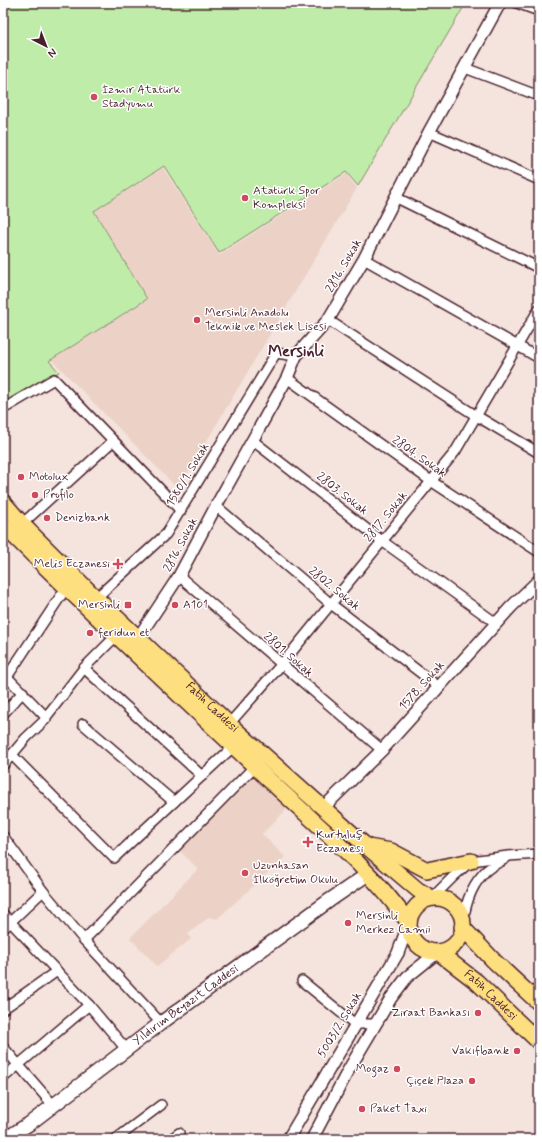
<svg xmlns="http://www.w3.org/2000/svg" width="542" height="1142" font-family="Mynerve,sans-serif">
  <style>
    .built { fill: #ecd1c6 }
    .garden { fill: #c0ecaa; stroke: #85866a }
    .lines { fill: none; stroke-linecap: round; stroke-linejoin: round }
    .minor-casing { stroke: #4a1f2b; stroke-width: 12 }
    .tertiary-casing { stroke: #4a1f2b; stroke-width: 14 }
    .secondary-casing { stroke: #4a1f2b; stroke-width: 16 }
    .primary-casing { stroke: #4a1f2b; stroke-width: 18 }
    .minor { stroke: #fff; stroke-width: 9 }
    .tertiary { stroke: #fff; stroke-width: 11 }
    .secondary { stroke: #fff; stroke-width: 13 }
    .primary { stroke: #fedf80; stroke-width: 15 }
    .poi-dot { fill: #d1495b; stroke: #fff; stroke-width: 1.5 }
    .labels { text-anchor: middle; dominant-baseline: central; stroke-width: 3; stroke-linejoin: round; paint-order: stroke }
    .poi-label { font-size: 12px; fill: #4a1f2b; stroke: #fff; text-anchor: start }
    .street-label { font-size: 12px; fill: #4a1f2b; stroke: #fff }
    .district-label { font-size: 16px; font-weight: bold; fill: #4a1f2b; stroke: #fff }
  </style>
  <rect width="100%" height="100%" fill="#f4e4dd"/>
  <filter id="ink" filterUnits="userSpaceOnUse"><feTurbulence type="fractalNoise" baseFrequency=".025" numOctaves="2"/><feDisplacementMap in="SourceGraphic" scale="8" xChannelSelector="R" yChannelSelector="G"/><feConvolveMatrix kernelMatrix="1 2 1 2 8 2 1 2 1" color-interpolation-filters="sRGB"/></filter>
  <g filter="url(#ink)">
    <g class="built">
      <path d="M 163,168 L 219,255 L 346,174 L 357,188 L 178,489 L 52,360 L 148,299 L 95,211 Z"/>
      <path d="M 254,772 L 290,806 L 262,834 L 285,857 L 217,919 L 209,917 L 188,934 L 191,939 L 157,966 L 130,938 L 198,869 L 177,848 Z"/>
    </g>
    <path class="garden" d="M 3,3 L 466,3 L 358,186 L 346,172 L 219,253 L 164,166 L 94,211 L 147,299 L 49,361 L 59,372 L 3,404 Z"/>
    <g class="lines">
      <defs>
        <g id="minor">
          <path d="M 517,3 L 539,11"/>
          <path d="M 465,68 L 539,96"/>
          <path d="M 429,132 L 539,180"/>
          <path d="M 395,197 L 539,268"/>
          <path d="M 364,259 L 539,358"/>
          <path d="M 328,320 L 475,415 L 539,453"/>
          <path d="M 287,378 L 431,481 L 539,552"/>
          <path d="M 3,409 L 54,379 L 181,511"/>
          <path d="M 252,440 L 382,541 L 496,623"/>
          <path d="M 216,506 L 331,604 L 439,687"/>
          <path d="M 22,524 L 113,441"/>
          <path d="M 179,576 L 382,750"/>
          <path d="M 95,601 L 96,598 L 166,534 L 276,353 L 296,356"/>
          <path d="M 84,668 L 202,776"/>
          <path d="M 3,673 L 7,677 L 66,588"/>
          <path d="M 7,677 L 46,717"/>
          <path d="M 3,714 L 23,692"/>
          <path d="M 83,724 L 174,802"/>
          <path d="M 229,724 L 281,665 L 455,452 L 539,309"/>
          <path d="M 12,755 L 114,858 L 234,746"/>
          <path d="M 3,765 L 26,738 L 46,719 L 46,717 L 84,668 L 116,636"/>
          <path d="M 3,836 L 43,891 L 84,940 L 161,1023"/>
          <path d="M 432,898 L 453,877 L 471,861 L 508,856 L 539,854"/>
          <path d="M 3,914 L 89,1005 L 126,1049"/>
          <path d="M 462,927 C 465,908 469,889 483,874 C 488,867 499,863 506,858"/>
          <path d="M 3,929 L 43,891"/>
          <path d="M 84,940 L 255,766"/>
          <path d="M 302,981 L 355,1024 L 375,1024"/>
          <path d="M 3,1009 L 57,971"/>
          <path d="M 3,1047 L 53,1105"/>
          <path d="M 3,1078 L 89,1005"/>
          <path d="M 116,1139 L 161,1105"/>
          <path d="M 171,1139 L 179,1133"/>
        </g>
        <g id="tertiary">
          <path d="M 138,638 L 179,576 L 216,506 L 287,378 L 296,356 L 328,320 L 364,259 L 429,132 L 500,3"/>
          <path d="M 324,807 L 382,750 L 511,607 L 539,580"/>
          <path d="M 288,1139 L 398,953 L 409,923"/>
          <path d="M 312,1139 L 349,1069 L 391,998 L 407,977 L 438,952"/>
        </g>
        <g id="secondary">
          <path id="s1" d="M 5,1139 L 29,1124 L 161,1023 L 330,900 L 368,874"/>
        </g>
        <g id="primary">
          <path id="s2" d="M 3,502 L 22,524 L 96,598 L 229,724 L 366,846 L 418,890 L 432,898"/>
          <path d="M 3,525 C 89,612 179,694 267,778 C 315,823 371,869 409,923"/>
          <path d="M 368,847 L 391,851 L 427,870 L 471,861"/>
          <circle cx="436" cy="925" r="27"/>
          <path d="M 462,927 L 494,961 L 539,1003"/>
          <path id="s3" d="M 438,952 L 477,982 L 539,1042"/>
        </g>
      </defs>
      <use href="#minor" class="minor-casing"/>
      <use href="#tertiary" class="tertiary-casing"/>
      <use href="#secondary" class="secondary-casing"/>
      <use href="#primary" class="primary-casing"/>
      <use href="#minor" class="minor"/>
      <use href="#tertiary" class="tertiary"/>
      <use href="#secondary" class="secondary"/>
      <use href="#primary" class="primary"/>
    </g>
  </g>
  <g class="poi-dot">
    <circle cx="94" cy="97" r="4"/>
    <circle cx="245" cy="198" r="4"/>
    <circle cx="197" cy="320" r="4"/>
    <circle cx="21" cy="477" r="4"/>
    <circle cx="35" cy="495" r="4"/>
    <circle cx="47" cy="518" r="4"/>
    <path d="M116 558h4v4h4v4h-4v4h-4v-4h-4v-4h4z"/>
    <rect x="124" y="601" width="8" height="8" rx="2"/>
    <circle cx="175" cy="605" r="4"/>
    <circle cx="90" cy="633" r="4"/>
    <path d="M306 836h4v4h4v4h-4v4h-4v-4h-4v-4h4z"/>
    <circle cx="245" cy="873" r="4"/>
    <circle cx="348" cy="923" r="4"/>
    <circle cx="478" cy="1013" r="4"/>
    <circle cx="517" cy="1051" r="4"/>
    <circle cx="397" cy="1069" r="4"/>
    <circle cx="472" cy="1081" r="4"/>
    <circle cx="362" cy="1109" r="4"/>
  </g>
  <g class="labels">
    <g class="poi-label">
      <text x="102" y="90">İzmir Atatürk<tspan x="102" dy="14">Stadyumu</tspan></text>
      <text x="253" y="191">Atatürk Spor<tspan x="253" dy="14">Kompleksi</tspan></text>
      <text x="205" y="313">Mersinli Anadolu<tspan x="205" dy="14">Teknik ve Meslek Lisesi</tspan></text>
      <text x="29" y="477">Motolux</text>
      <text x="43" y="495">Profilo</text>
      <text x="55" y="518">Denizbank</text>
      <text x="110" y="564" text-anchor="end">Melis Eczanesi</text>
      <text x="120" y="605" text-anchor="end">Mersinli</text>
      <text x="183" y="605">A101</text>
      <text x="98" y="633">feridun et</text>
      <text x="316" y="835">Kurtuluş<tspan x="316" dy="14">Eczanesi</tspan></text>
      <text x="253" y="866">Uzunhasan<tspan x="253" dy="14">İlköğretim Okulu</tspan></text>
      <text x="356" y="916">Mersinli<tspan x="356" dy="14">Merkez Camii</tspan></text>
      <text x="470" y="1013" text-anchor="end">Ziraat Bankası</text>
      <text x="509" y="1051" text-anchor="end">Vakıfbank</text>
      <text x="389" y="1069" text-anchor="end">Mogaz</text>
      <text x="464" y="1081" text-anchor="end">Çiçek Plaza</text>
      <text x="370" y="1109">Paket Taxi</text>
    </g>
    <g class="street-label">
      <text transform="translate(344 266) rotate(-60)">2816. Sokak</text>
      <text transform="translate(419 457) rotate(35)">2804. Sokak</text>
      <text transform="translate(188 475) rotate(-59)">1580/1. Sokak</text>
      <text transform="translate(342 494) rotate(38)">2803. Sokak</text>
      <text transform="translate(386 517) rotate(-51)">2817. Sokak</text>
      <text transform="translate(181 545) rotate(-62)">2816. Sokak</text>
      <text transform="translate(334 589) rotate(39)">2802. Sokak</text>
      <text transform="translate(288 655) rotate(41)">2801. Sokak</text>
      <text transform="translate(422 686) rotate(-48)">1578. Sokak</text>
      <text stroke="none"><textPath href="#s2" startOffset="293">Fatih Caddesi</textPath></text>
      <text stroke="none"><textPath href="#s3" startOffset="68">Fatih Caddesi</textPath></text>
      <text stroke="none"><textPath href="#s1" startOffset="225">Yıldırım Beyazıt Caddesi</textPath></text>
      <text transform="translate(340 1025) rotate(-59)">5003/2. Sokak</text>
    </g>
    <g class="district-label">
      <text x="296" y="351">Mersinli</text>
    </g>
  </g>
  <rect width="542" height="1142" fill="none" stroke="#fff" stroke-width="16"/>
  <rect x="8" y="8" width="526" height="1126" fill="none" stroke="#4a1f2b" stroke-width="1.5" filter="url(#ink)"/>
  <g transform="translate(46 46) rotate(138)" stroke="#ffffff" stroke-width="3" paint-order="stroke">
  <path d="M0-3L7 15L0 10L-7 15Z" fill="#4a1f2b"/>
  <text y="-6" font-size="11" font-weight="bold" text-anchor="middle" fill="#4a1f2b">N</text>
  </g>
</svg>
